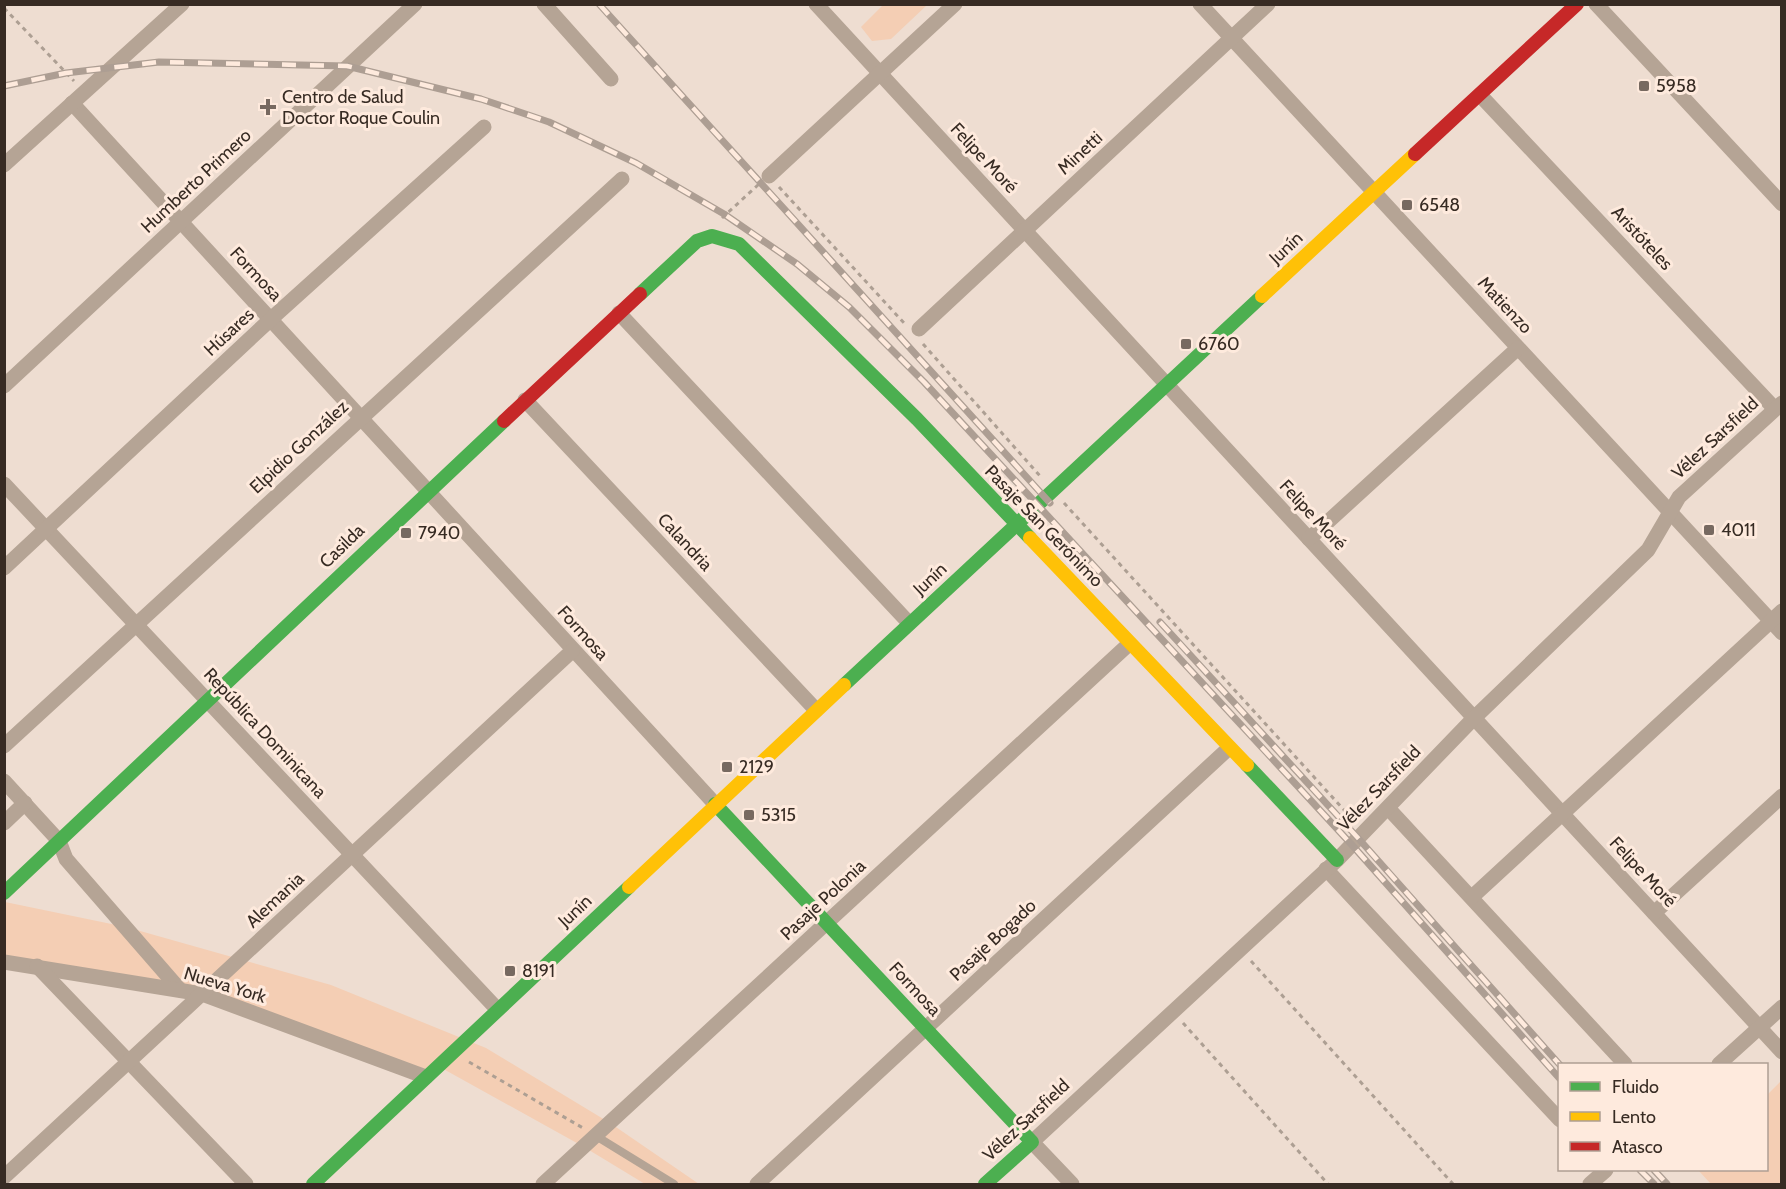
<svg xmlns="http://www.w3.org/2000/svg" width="1786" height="1189" font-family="Cabin,sans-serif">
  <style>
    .green { fill: #f4ceb4 }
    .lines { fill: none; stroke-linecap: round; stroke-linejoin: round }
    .path { stroke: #ad9f93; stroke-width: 3; stroke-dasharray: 4.5 4.5; stroke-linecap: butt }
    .lane { stroke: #b5a495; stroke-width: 8 }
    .street { stroke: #b5a495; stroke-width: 15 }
    .fast { stroke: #4caf50; stroke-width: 14 }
    .slow { stroke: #ffc107; stroke-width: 14 }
    .jam { stroke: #c62828; stroke-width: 14 }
    .rail-casing { stroke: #ad9e93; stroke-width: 7 }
    .rail { stroke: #feeadd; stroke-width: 4.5; stroke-dasharray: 14; stroke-linecap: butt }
    .poi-dot { fill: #776960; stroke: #feeadd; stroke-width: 2 }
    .labels { text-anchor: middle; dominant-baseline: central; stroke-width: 6; stroke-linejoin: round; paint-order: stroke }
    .poi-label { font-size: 18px; fill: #372b23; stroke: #feeadd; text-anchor: start }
    .street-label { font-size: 18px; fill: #372b23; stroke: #feeadd }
  </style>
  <rect width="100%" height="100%" fill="#eeddd1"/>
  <g class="green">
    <path d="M 884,4 L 927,4 L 927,5 L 891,39 L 872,41 L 861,27 Z"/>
    <path d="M 5,902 L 126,927 L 331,985 L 486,1048 L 610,1123 L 699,1184 L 645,1184 L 584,1147 L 438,1066 L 426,1077 L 202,994 L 5,962 Z"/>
    <path d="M 1780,1082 L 1781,1184 L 1711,1184 L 1698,1170 L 1766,1170 L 1767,1095 Z"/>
  </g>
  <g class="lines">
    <g class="path">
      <path d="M 4,8 L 74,81"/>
      <path d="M 779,187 L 904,323"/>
      <path d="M 722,218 L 759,184"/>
      <path d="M 923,344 L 1040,476"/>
      <path d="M 1064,503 L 1355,822"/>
      <path d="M 1251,961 L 1453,1184"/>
      <path d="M 1183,1023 L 1328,1184"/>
      <path d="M 469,1062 L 583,1128"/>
    </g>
    <path class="lane" d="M 596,1136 L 674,1184"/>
    <g class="street">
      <path d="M 544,4 L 611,79"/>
      <path d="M 816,4 L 1782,1052"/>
      <path d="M 1200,4 L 1782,633"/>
      <path d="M 1596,4 L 1782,204"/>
      <path d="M 1480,95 L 1775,409"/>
      <path d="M 72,103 L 715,804"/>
      <path d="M 4,165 L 182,4"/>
      <path d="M 769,176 L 955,4"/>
      <path d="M 619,313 L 909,623"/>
      <path d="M 919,329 L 1268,4"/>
      <path d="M 4,386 L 415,4"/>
      <path d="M 525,400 L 816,710"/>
      <path d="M 4,484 L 497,1009"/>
      <path d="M 1309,539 L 1518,348"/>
      <path d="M 4,568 L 271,319 L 484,127"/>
      <path d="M 4,746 L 622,179"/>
      <path d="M 4,781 L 59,841 L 66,859 L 180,990"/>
      <path d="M 1388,808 L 1625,1064"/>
      <path d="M 4,823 L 25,803"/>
      <path d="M 1326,869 L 1560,1120"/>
      <path d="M 1472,897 L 1782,611"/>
      <path d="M 1654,913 L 1782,796"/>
      <path d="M 4,962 L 202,994 L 426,1077"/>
      <path d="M 37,966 L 246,1184"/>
      <path d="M 1719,1064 L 1782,1007"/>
      <path d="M 4,1177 L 572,651"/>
      <path d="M 543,1184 L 1129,644"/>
      <path d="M 757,1184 L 1229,748"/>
      <path d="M 1072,1184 L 1032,1142 L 1337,860 L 1473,719 L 1648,550 L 1679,497 L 1782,403"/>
      <path d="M 1590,1184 L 1606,1170"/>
    </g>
    <g class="fast">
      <path d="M 640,294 L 697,241 L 712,236 L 739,244 L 917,419 L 1030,538"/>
      <path d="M 844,685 L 1262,296"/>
      <path d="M 1247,765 L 1337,860"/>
      <path d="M 715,804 L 1032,1142 L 985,1184"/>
      <path d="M 4,893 L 504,421"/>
      <path d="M 313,1184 L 629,887"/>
    </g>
    <g class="slow">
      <path d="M 1262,296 L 1415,154"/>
      <path d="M 1030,538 L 1247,765"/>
      <path d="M 629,887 L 844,685"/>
    </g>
    <g class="jam">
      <path d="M 1415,154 L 1577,4"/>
      <path d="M 504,421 L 640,294"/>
    </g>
    <defs>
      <g id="rail">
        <path d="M 599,4 L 1050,503"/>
        <path d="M 4,86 L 66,73 L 159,62 L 347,66 L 481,99 L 549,122 L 636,163 L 724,214 L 797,264 L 849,307 L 924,382 L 1352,845 L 1560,1079"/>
        <path d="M 1160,622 L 1358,838 L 1560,1065"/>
        <path d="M 1640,1170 L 1654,1184"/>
        <path d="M 1654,1170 L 1667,1184"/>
      </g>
    </defs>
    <use href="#rail" class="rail-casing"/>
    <use href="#rail" class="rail"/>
  </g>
  <g class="poi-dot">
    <rect x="1638" y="80" width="12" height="12" rx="3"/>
    <path d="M265 98h6v6h6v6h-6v6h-6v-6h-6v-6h6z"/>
    <rect x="1401" y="199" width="12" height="12" rx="3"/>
    <rect x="1180" y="338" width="12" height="12" rx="3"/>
    <rect x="1703" y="524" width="12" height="12" rx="3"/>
    <rect x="400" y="527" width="12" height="12" rx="3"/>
    <rect x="721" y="761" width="12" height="12" rx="3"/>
    <rect x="743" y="809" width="12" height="12" rx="3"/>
    <rect x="504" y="965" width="12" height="12" rx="3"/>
  </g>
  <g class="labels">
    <g class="poi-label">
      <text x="1656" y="86">5958</text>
      <text x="282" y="97">Centro de Salud<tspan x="282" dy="21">Doctor Roque Coulin</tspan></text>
      <text x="1419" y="205">6548</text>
      <text x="1198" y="344">6760</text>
      <text x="1721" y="530">4011</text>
      <text x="418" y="533">7940</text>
      <text x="739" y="767">2129</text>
      <text x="761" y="815">5315</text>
      <text x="522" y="971">8191</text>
    </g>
    <g class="street-label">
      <text transform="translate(1080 153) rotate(-43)">Minetti</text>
      <text transform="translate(984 158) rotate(47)">Felipe Moré</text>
      <text transform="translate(196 181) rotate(-43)">Humberto Primero</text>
      <text transform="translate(1642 238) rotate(47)">Aristóteles</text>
      <text transform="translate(1286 248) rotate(-43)">Junín</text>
      <text transform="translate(256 274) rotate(47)">Formosa</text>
      <text transform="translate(1505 305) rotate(47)">Matienzo</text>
      <text transform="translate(229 332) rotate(-43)">Húsares</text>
      <text transform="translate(1715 438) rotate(-43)">Vélez Sarsfield</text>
      <text transform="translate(299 447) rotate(-43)">Elpidio González</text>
      <text transform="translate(1313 515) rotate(47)">Felipe Moré</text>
      <text transform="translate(1044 526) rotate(46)">Pasaje San Gerónimo</text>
      <text transform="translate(685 542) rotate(47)">Calandria</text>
      <text transform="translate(342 546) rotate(-44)">Casilda</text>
      <text transform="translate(930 579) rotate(-43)">Junín</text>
      <text transform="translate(583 633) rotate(48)">Formosa</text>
      <text transform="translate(265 733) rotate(47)">República Dominicana</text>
      <text transform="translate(1379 788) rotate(-46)">Vélez Sarsfield</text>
      <text transform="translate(1643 872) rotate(47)">Felipe Moré</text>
      <text transform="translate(275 900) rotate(-43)">Alemania</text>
      <text transform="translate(823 900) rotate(-43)">Pasaje Polonia</text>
      <text transform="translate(575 911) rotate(-43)">Junín</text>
      <text transform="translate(993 940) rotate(-43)">Pasaje Bogado</text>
      <text transform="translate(225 985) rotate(17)">Nueva York</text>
      <text transform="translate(915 989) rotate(47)">Formosa</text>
      <text transform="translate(1026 1120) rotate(-43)">Vélez Sarsfield</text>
    </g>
  </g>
  <rect width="1786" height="1189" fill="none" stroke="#372b23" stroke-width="12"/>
  <rect x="1558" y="1063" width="210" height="108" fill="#feeadd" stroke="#ae9e93" stroke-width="1.5"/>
  <rect x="1570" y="1082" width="30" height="9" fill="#4caf50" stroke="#ae9e93" stroke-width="1.5"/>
  <text x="1612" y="1093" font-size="18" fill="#372b23">Fluido</text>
  <rect x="1570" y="1112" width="30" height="9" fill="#ffc107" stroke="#ae9e93" stroke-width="1.5"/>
  <text x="1612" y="1123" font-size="18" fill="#372b23">Lento</text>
  <rect x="1570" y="1142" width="30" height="9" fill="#c62828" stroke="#ae9e93" stroke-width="1.5"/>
  <text x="1612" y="1153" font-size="18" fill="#372b23">Atasco</text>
</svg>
